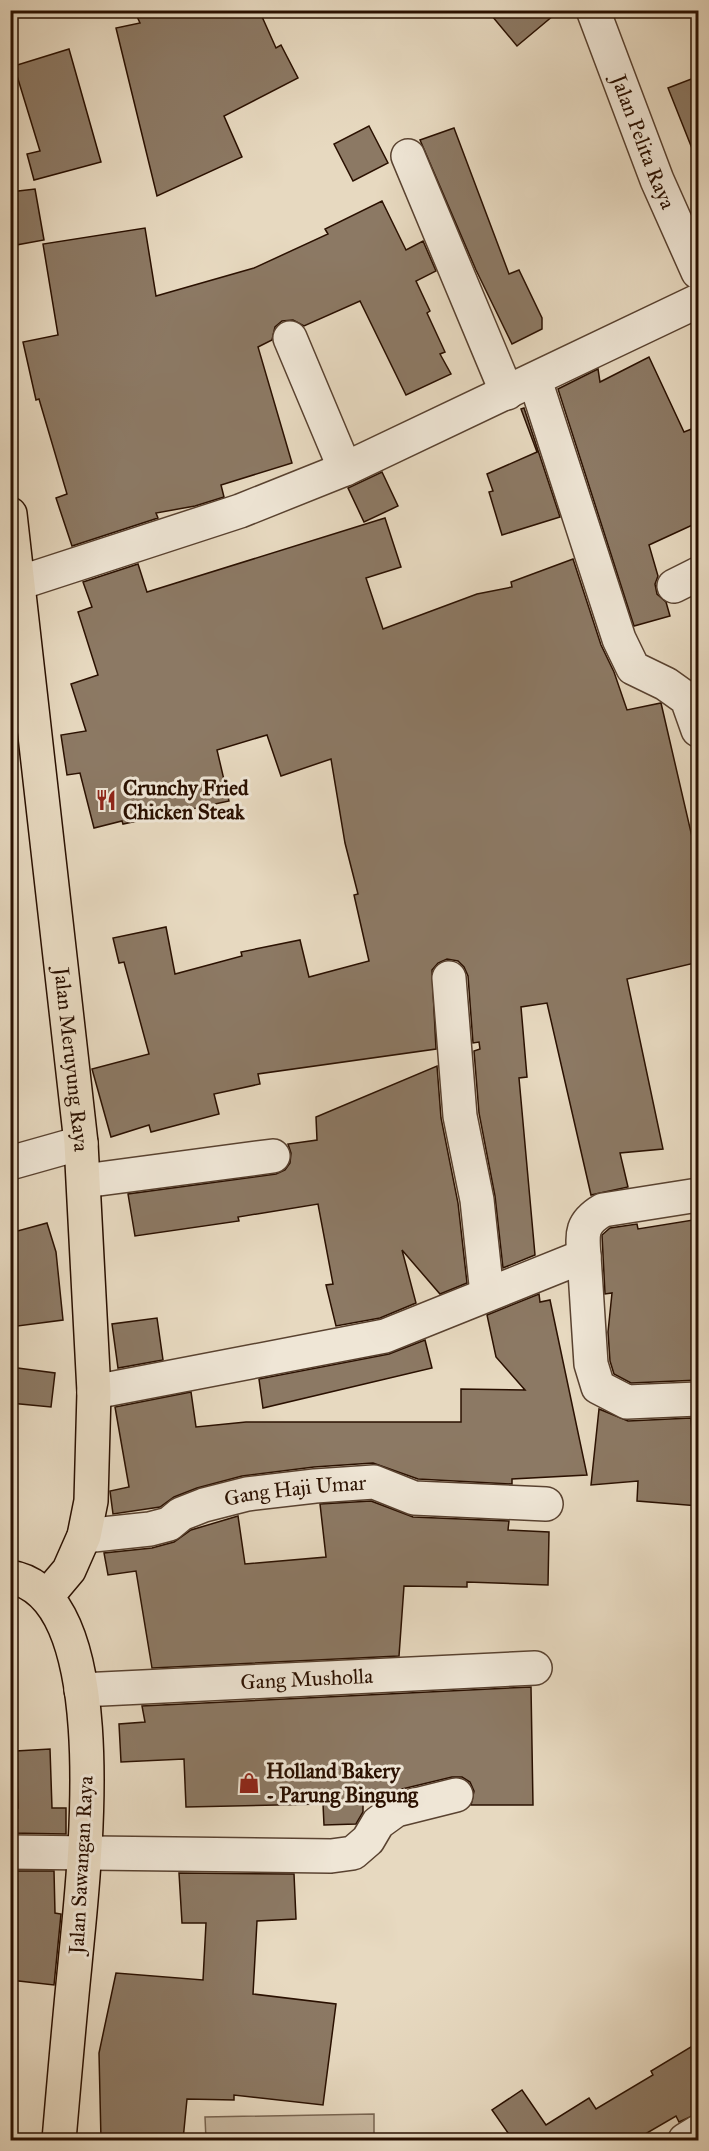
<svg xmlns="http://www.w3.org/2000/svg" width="709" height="2151" font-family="'IM FELL Great Primer',serif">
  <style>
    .grass { fill: #c7b79f; stroke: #786450; stroke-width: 1.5 }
    .building { fill: #8c7964; stroke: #2a1000; stroke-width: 1.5 }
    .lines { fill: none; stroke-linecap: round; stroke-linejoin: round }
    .minor-casing { stroke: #594230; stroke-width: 36 }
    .major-casing { stroke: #2a1000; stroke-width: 36 }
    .highway-casing { stroke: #2a1000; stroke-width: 36 }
    .minor { stroke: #efe6d6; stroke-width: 33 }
    .major { stroke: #e7d9c0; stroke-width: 33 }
    .highway { stroke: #e7d9c0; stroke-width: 33 }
    .labels { text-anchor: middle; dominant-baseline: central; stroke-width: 6; stroke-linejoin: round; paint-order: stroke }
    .street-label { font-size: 21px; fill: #2a1000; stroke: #efe6d6 }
    .poi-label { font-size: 21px; font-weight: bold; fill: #2a1000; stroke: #efe6d6; text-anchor: start }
  </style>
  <rect width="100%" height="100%" fill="#e7d9c0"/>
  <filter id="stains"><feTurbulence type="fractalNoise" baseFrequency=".00333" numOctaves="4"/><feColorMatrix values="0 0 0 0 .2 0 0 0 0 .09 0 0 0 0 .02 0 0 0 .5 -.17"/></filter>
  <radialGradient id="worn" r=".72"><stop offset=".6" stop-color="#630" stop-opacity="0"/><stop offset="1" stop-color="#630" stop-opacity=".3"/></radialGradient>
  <path class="grass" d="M 374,2114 L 374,2140 L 206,2140 L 205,2117 Z"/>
  <g class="building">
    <path d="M 134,10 L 259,10 L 276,48 L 281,45 L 298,78 L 224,116 L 242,157 L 157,196 L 116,28 L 140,23 Z"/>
    <path d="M 487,10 L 560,10 L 517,46 Z"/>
    <path d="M 69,49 L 101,162 L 34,180 L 27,154 L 40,151 L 14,66 Z"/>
    <path d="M 699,76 L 699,161 L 697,161 L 668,88 Z"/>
    <path d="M 369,126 L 388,163 L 353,181 L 334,144 Z"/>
    <path d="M 454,128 L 509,274 L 519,270 L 542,318 L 542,329 L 512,344 L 476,270 L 420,140 Z"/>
    <path d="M 35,189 L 44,240 L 16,245 L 10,192 Z"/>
    <path d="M 382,201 L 406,250 L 423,241 L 436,271 L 416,281 L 430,311 L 427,313 L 445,352 L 440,354 L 451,374 L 406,395 L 360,301 L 304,326 L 293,320 L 282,321 L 275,327 L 272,340 L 258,347 L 292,463 L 221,485 L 224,497 L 195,506 L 156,513 L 158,518 L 72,546 L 56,498 L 67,494 L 39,399 L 36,400 L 23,342 L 58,335 L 43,244 L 145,228 L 156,296 L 254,268 L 328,234 L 325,229 Z"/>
    <path d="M 649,357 L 684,432 L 699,426 L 699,522 L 649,545 L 658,576 L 655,584 L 657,594 L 666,602 L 670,616 L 634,626 L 558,389 L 598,369 L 600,382 Z"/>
    <path d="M 524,408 L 560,517 L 502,535 L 489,492 L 493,491 L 487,474 L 537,452 L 521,409 Z"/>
    <path d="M 382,472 L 398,506 L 364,522 L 348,488 Z"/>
    <path d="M 385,518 L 401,567 L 366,578 L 383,629 L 477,594 L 512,587 L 511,582 L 573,559 L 601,645 L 614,672 L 627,710 L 661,703 L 699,867 L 699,962 L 627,979 L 663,1149 L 620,1153 L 628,1187 L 591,1195 L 547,1003 L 521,1007 L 527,1077 L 519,1078 L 535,1255 L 503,1268 L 495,1196 L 479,1113 L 474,1051 L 480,1049 L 479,1042 L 473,1043 L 468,976 L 464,967 L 458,961 L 447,959 L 438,963 L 432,970 L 436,1049 L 258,1074 L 260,1084 L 214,1094 L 219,1114 L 151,1132 L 149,1125 L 111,1137 L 92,1069 L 149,1054 L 124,962 L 119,963 L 113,938 L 166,927 L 175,974 L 242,956 L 241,952 L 300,940 L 309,977 L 369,961 L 354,895 L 358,894 L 345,843 L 331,759 L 281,776 L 267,735 L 217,750 L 229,801 L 123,824 L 122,821 L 94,828 L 80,773 L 67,775 L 61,735 L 86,731 L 71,684 L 98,675 L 78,612 L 92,607 L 83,582 L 138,564 L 147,592 Z"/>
    <path d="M 437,1066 L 441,1118 L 458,1203 L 467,1283 L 440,1294 L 402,1250 L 416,1303 L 380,1318 L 336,1326 L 326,1285 L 333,1284 L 318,1204 L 238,1217 L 239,1221 L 135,1236 L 128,1194 L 276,1174 L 285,1170 L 290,1163 L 291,1153 L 288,1144 L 317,1140 L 316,1117 Z"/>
    <path d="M 693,1220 L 694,1223 L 699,1222 L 699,1380 L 631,1383 L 614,1374 L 610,1361 L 608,1332 L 612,1293 L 605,1294 L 602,1235 L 610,1228 L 637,1224 L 638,1229 Z"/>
    <path d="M 47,1223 L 56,1252 L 63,1320 L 10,1327 L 10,1233 Z"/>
    <path d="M 539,1294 L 540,1302 L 550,1300 L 587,1475 L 512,1479 L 512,1484 L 418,1479 L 373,1463 L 314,1467 L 242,1476 L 197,1488 L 174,1497 L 160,1507 L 113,1514 L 110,1491 L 129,1487 L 115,1407 L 191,1392 L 196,1427 L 246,1422 L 461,1422 L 461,1389 L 525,1390 L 496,1357 L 487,1315 Z"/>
    <path d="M 157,1318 L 163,1360 L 118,1368 L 112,1324 Z"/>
    <path d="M 425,1340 L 432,1368 L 263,1408 L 259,1379 L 389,1354 Z"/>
    <path d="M 10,1367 L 55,1373 L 51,1407 L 10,1403 Z"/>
    <path d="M 599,1409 L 628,1421 L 691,1418 L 694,1459 L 699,1459 L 699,1506 L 637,1501 L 638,1481 L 591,1485 Z"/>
    <path d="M 371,1501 L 413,1517 L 509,1521 L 508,1530 L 549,1532 L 548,1585 L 467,1582 L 467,1587 L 404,1586 L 399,1656 L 152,1668 L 136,1571 L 108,1575 L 104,1553 L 152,1548 L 174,1542 L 191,1530 L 238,1516 L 245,1564 L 326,1557 L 320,1504 Z"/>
    <path d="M 531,1687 L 533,1805 L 471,1805 L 474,1791 L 470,1782 L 462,1777 L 452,1777 L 398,1790 L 363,1791 L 363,1812 L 356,1824 L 324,1825 L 323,1804 L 186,1807 L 184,1759 L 121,1762 L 119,1724 L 145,1722 L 142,1706 Z"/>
    <path d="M 50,1749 L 52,1808 L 66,1808 L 66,1834 L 10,1833 L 10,1808 L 18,1808 L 16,1751 Z"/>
    <path d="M 10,1871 L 54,1871 L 55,1913 L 61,1914 L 54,1985 L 10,1980 Z"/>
    <path d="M 179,1873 L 294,1874 L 296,1919 L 257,1921 L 253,1994 L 336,2004 L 323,2105 L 234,2095 L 234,2100 L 187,2099 L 183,2140 L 101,2140 L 99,2053 L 116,1973 L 203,1980 L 206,1923 L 182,1923 Z"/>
    <path d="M 699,2042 L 699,2113 L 679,2122 L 676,2116 L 635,2140 L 513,2140 L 492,2110 L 522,2090 L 546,2125 L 589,2098 L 596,2109 L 653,2075 L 651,2071 Z"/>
  </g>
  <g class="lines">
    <defs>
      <g id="minor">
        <path id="s1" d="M 593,10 L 657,180 L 698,272"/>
        <path d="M 408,156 L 507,393"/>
        <path d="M 290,338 L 345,469"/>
        <path d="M 535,380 L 619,639 L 633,668 L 666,684 L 687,699 L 698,730"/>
        <path d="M 19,583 L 240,511 L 345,469 L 698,301"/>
        <path d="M 674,586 L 698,574"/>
        <path d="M 449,978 L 460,1116 L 477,1200 L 487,1294"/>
        <path d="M 10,1163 L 81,1143"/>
        <path d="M 84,1181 L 273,1156"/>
        <path d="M 584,1256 C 582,1233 581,1223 603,1210 L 698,1195"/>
        <path d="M 94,1392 L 385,1336 L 584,1256 L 591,1364 L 598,1387 L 627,1402 L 698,1399"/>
        <path id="s2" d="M 84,1536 L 150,1529 L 169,1524 L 181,1514 L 204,1505 L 247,1494 L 315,1486 L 374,1482 L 414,1498 L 546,1504"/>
        <path id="s3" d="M 81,1690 L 535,1668"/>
        <path d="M 10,1852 L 331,1856 L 353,1853 L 368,1840 L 378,1823 L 396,1810 L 456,1795"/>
        <path d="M 685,2140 L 698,2132"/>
      </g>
      <g id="major">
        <path id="s4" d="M 10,514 L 81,1143 L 94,1392 L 91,1501 L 84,1536 L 69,1570 L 48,1595"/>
      </g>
      <path id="highway" d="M 10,1577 C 120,1595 82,1885 75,1964 C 69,2023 64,2082 59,2140"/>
    </defs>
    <use href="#minor" class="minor-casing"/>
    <use href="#major" class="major-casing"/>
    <use href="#highway" class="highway-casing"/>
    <use href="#minor" class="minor"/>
    <use href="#major" class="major"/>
    <use href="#highway" class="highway"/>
  </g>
  <defs>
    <symbol id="restaurant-bare" viewBox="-9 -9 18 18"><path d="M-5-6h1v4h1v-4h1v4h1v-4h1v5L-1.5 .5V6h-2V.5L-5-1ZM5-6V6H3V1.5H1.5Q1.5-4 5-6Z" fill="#8f2418" stroke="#efe6d6" stroke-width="2.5" paint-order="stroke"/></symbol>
    <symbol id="shop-bare" viewBox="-9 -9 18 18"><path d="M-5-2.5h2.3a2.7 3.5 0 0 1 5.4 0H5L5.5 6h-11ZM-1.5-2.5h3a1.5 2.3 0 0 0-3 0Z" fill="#8f2418" stroke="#efe6d6" stroke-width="2.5" paint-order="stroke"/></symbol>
  </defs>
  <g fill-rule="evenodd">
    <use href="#restaurant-bare" x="91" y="785" width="30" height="30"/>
    <use href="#shop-bare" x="234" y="1768" width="30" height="30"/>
  </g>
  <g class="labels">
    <g class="street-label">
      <text stroke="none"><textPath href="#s1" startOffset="141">Jalan Pelita Raya</textPath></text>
      <text stroke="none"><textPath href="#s4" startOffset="549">Jalan Meruyung Raya</textPath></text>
      <text stroke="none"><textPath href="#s2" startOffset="219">Gang Haji Umar</textPath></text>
      <text stroke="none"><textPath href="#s3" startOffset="226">Gang Musholla</textPath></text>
      <text transform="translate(81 1865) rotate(-87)">Jalan Sawangan Raya</text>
    </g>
    <g class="poi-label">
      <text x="123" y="788">Crunchy Fried<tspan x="123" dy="24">Chicken Steak</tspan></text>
      <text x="266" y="1771">Holland Bakery<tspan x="266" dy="24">- Parung Bingung</tspan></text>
    </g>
  </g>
  <rect width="709" height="2151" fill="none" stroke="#e7d9c0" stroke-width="36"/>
  <rect x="12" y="12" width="685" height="2127" fill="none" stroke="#2a1000" stroke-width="3"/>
  <rect x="18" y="18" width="673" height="2115" fill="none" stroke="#2a1000" stroke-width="1.5"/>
  <rect width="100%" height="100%" filter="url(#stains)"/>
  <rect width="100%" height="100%" fill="url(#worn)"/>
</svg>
